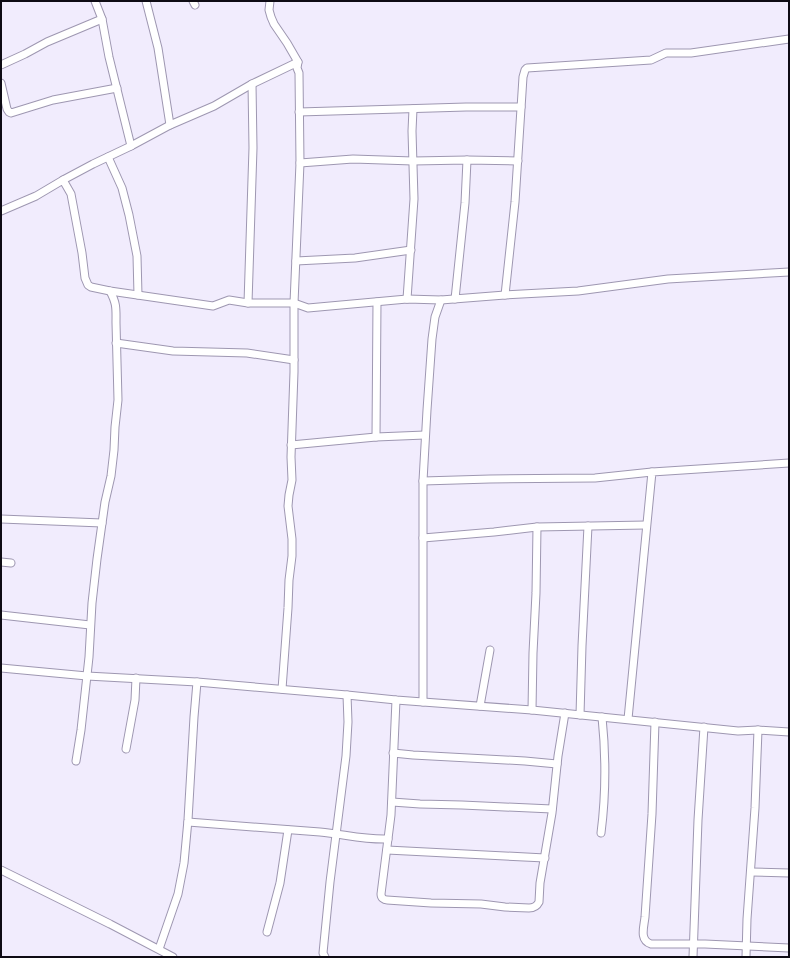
<svg xmlns="http://www.w3.org/2000/svg" width="790" height="958" font-family="'Space Grotesk',sans-serif">
  <style>
    .lines { fill: none; stroke-linecap: round; stroke-linejoin: round }
    .minor-casing { stroke: #9e97b1; stroke-width: 9 }
    .minor { stroke: #fff; stroke-width: 7 }
  </style>
  <rect width="100%" height="100%" fill="#f1ecfd"/>
  <g class="lines">
    <defs>
      <g id="minor">
        <path d="M 95,1 L 102,19 L 109,57 L 131,146"/>
        <path d="M 146,1 L 158,48 L 170,125"/>
        <path d="M 193,1 L 195,5"/>
        <path d="M 270,1 L 269,10 L 271,17 L 274,24 L 287,43 L 298,62 L 297,68 L 299,73 L 300,163 L 294,303 L 294,372 L 291,457 L 292,480 L 289,495 L 288,506 L 292,539 L 292,556 L 289,580 L 288,608 L 282,689"/>
        <path d="M 1,65 L 25,54 L 47,42 L 102,19"/>
        <path d="M 1,83 L 7,109 L 9,112 L 11,113 L 53,100 L 117,88"/>
        <path d="M 299,112 L 466,107 L 521,107"/>
        <path d="M 108,157 L 122,188 L 129,215 L 137,256 L 138,295"/>
        <path d="M 300,163 L 353,159 L 413,161 L 467,160 L 518,161"/>
        <path d="M 63,180 L 93,164 L 131,146 L 170,125 L 214,106 L 252,84 L 298,62"/>
        <path d="M 1,211 L 36,196 L 63,180 L 71,194 L 82,253 L 85,278 L 88,285 L 91,287 L 110,291 L 213,306 L 229,300 L 248,303 L 294,303 L 308,308 L 407,299 L 441,300 L 505,295 L 578,291 L 668,279 L 789,272"/>
        <path d="M 296,261 L 355,258 L 411,250"/>
        <path d="M 505,295 L 515,202 L 523,77 L 525,70 L 527,68 L 651,60 L 666,53 L 691,53 L 789,39"/>
        <path d="M 407,299 L 414,199 L 412,131 L 413,109"/>
        <path d="M 455,299 L 465,203 L 467,160"/>
        <path d="M 441,300 L 435,317 L 432,339 L 427,410 L 423,481 L 423,538 L 494,532 L 537,527 L 646,525"/>
        <path d="M 248,303 L 253,148 L 252,84"/>
        <path d="M 116,343 L 173,351 L 247,353 L 294,360"/>
        <path d="M 376,437 L 377,302"/>
        <path d="M 291,445 L 376,437 L 425,435"/>
        <path d="M 423,481 L 490,479 L 595,478 L 652,472"/>
        <path d="M 1,519 L 102,523"/>
        <path d="M 423,538 L 423,702"/>
        <path d="M 1,562 L 11,563"/>
        <path d="M 1,615 L 90,625"/>
        <path d="M 1,668 L 87,676 L 197,682 L 347,695 L 396,700 L 423,702 L 532,710 L 738,731 L 758,730 L 789,732"/>
        <path d="M 396,700 L 391,815 L 381,894 C 381,898 384,900 387,900 L 431,903 L 481,904 L 505,907 L 529,908 C 534,908 537,906 539,902 L 540,883 L 552,813 L 558,756 L 565,713"/>
        <path d="M 480,706 L 490,650"/>
        <path d="M 532,710 L 533,653 L 536,593 L 537,527"/>
        <path d="M 580,715 L 582,646 L 588,526"/>
        <path d="M 628,719 L 652,472 L 789,463"/>
        <path d="M 655,722 L 652,814 L 645,917 C 644,927 639,940 651,944 L 705,944 L 789,948"/>
        <path d="M 126,749 L 135,700 L 136,678"/>
        <path d="M 393,753 L 413,755 L 525,761 L 557,764"/>
        <path d="M 76,761 L 81,730 L 89,657 L 92,603 L 97,559 L 105,502 L 111,476 L 114,450 L 115,427 L 118,400 L 116,323 C 116,309 117,304 110,291"/>
        <path d="M 392,802 L 420,804 L 462,805 L 552,809"/>
        <path d="M 188,822 L 320,832 C 343,834 364,840 388,839"/>
        <path d="M 601,833 C 606,794 606,756 602,717"/>
        <path d="M 387,850 L 545,858"/>
        <path d="M 1,870 L 110,924 L 173,957"/>
        <path d="M 751,872 L 789,873"/>
        <path d="M 267,932 L 280,883 L 288,830"/>
        <path d="M 159,949 L 178,894 L 184,863 L 188,820 L 194,717 L 197,682"/>
        <path d="M 325,957 L 323,953 L 330,882 L 346,756 L 348,722 L 347,695"/>
        <path d="M 693,957 L 698,820 L 704,727"/>
        <path d="M 746,957 L 747,919 L 755,808 L 758,730"/>
      </g>
    </defs>
    <use href="#minor" class="minor-casing"/>
    <use href="#minor" class="minor"/>
  </g>
  <rect width="790" height="958" fill="none" stroke="#0e0b14" stroke-width="4"/>
</svg>
